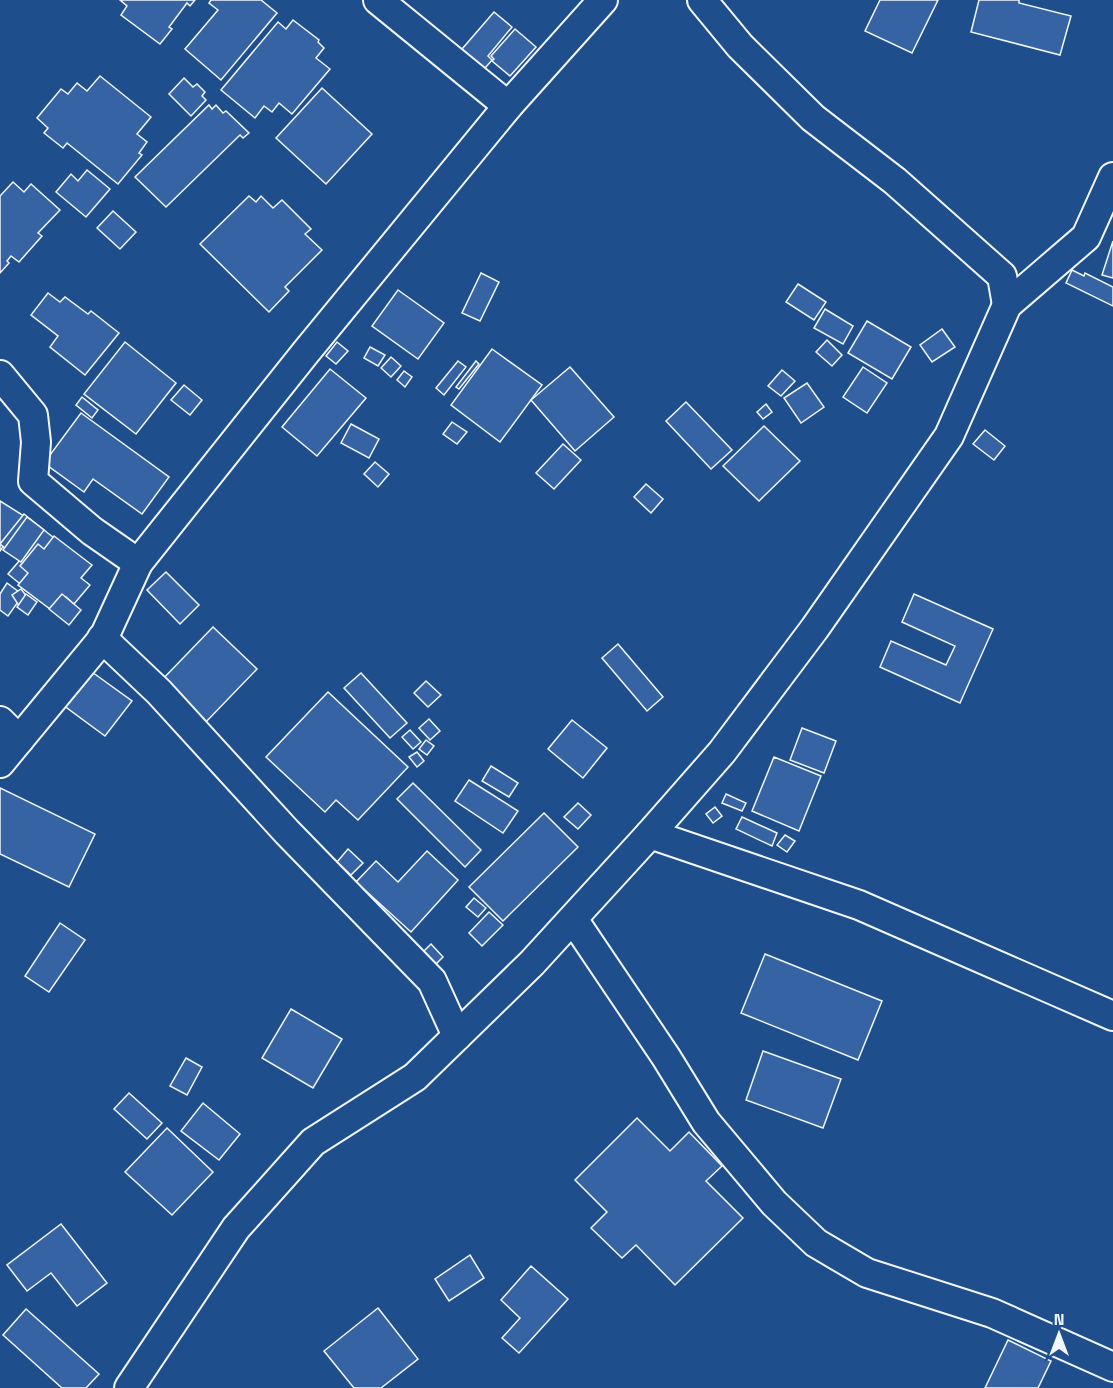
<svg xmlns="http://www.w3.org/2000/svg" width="1113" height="1388" font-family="'Space Grotesk',sans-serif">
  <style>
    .building { fill: #3563a3; stroke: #f2f6ff; stroke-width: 1.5 }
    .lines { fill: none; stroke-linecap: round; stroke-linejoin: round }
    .street-casing { stroke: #f2f6ff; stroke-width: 32 }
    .street { stroke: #1f4e8c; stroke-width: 28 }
  </style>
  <rect width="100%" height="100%" fill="#1f4e8c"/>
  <g class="building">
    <path d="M 120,0 L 195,0 L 190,6 L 187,3 L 169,27 L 172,29 L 160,44 L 121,15 L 127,6 Z"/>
    <path d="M 211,0 L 261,0 L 277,13 L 221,80 L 185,49 L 218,10 L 209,3 Z"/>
    <path d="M 880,0 L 938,0 L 912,53 L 865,31 Z"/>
    <path d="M 979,0 L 1019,0 L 1019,3 L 1071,16 L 1060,55 L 971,32 Z"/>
    <path d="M 494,12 L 512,27 L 488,56 L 492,60 L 479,75 L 456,56 Z"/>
    <path d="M 293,20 L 319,40 L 318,42 L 324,48 L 316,58 L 330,69 L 292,114 L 279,103 L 272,112 L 264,106 L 255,118 L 221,90 L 278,22 L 286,29 Z"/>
    <path d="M 515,29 L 536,47 L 510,76 L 492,61 L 494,59 L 491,56 Z"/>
    <path d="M 100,76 L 151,117 L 137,134 L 147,142 L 139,153 L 142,155 L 118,184 L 67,143 L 63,148 L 44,133 L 48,128 L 37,118 L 61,89 L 68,94 L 77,83 L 87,91 Z"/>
    <path d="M 184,78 L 193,87 L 197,84 L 205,92 L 202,96 L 206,100 L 191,116 L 169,94 Z"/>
    <path d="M 322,88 L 372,134 L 326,184 L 276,138 Z"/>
    <path d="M 209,105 L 212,109 L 216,105 L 223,113 L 226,111 L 249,133 L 243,138 L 240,135 L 166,207 L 135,177 Z"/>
    <path d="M 87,170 L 110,189 L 86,217 L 56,192 L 71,174 L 78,181 Z"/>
    <path d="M 13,182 L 24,192 L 31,184 L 60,210 L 38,233 L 42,236 L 19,262 L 11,256 L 7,261 L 9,263 L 0,273 L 0,196 Z"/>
    <path d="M 249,196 L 256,202 L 261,196 L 273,208 L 282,200 L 311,229 L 305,234 L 322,250 L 285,287 L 289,291 L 269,312 L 200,244 Z"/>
    <path d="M 113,211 L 136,232 L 120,249 L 97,228 Z"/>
    <path d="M 1113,241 L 1113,278 L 1102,275 Z"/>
    <path d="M 1072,270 L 1084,276 L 1085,273 L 1113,287 L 1113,306 L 1066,283 Z"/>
    <path d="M 481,273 L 499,282 L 480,321 L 462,313 Z"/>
    <path d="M 798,284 L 826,302 L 814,320 L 786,302 Z"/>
    <path d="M 398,290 L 444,323 L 418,359 L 372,326 Z"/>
    <path d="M 48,293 L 60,302 L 65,297 L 88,314 L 91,311 L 119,333 L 85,375 L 50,347 L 58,336 L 31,315 Z"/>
    <path d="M 825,309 L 853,326 L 843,344 L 814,328 Z"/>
    <path d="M 867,321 L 911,347 L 892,379 L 848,353 Z"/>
    <path d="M 942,329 L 955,347 L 932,362 L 920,345 Z"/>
    <path d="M 827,340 L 842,355 L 832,366 L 816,352 Z"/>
    <path d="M 125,342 L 176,383 L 136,434 L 84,394 Z"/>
    <path d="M 337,342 L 348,351 L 336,364 L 326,356 Z"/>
    <path d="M 370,347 L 385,355 L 378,366 L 364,358 Z"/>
    <path d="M 492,349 L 542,385 L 500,442 L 451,405 Z"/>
    <path d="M 391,357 L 401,366 L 391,377 L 381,368 Z"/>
    <path d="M 458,361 L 466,367 L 444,395 L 436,388 Z"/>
    <path d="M 476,361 L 479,364 L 459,389 L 456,387 Z"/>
    <path d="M 570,367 L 614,417 L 575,451 L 531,400 Z"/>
    <path d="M 863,367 L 887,383 L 867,413 L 843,397 Z"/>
    <path d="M 330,369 L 366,398 L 317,456 L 282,427 Z"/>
    <path d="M 782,370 L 795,381 L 781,396 L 768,386 Z"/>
    <path d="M 404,371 L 412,377 L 405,387 L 397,380 Z"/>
    <path d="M 807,383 L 824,407 L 801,423 L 784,398 Z"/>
    <path d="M 184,385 L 202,400 L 190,415 L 171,400 Z"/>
    <path d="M 82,397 L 98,410 L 92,418 L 76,405 Z"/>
    <path d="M 686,402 L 732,450 L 711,469 L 666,421 Z"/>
    <path d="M 766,404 L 772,412 L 763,419 L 757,412 Z"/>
    <path d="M 81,413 L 169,477 L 142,514 L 93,479 L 84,492 L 44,463 Z"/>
    <path d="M 452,422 L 467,432 L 457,444 L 443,434 Z"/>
    <path d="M 351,424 L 379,439 L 369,458 L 341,443 Z"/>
    <path d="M 764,426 L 800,461 L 759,501 L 723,466 Z"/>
    <path d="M 985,430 L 1005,446 L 994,460 L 973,444 Z"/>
    <path d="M 563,444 L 581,460 L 554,489 L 536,473 Z"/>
    <path d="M 375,462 L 389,474 L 378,487 L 364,474 Z"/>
    <path d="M 646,484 L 663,499 L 651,513 L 634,497 Z"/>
    <path d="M 0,501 L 24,516 L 0,551 Z"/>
    <path d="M 24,514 L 84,562 L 47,606 L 8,574 L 20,560 L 0,544 Z"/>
    <path d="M 27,517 L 44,530 L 21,562 L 3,550 Z"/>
    <path d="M 54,536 L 92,565 L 81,578 L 90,585 L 74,604 L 66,597 L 54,612 L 18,585 L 28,573 L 20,566 L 38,544 L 44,549 Z"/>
    <path d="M 166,572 L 199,605 L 180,624 L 147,590 Z"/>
    <path d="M 7,583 L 23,595 L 8,616 L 0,610 L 0,594 Z"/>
    <path d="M 21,589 L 31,602 L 21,609 L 12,595 Z"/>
    <path d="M 26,594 L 37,602 L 28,615 L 17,607 Z"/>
    <path d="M 62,594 L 81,610 L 69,625 L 49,609 Z"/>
    <path d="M 914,594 L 993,629 L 960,703 L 880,667 L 891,641 L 946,665 L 955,646 L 902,622 Z"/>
    <path d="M 213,627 L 257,669 L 203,725 L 159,683 Z"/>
    <path d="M 618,644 L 663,697 L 647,711 L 602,658 Z"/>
    <path d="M 85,667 L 132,701 L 105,736 L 59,702 Z"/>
    <path d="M 361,673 L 407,723 L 390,738 L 344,688 Z"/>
    <path d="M 426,681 L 441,695 L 428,707 L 414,693 Z"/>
    <path d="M 328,692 L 408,767 L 358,820 L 336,800 L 325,812 L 266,757 Z"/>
    <path d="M 429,719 L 440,731 L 430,740 L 419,728 Z"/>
    <path d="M 572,720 L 607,748 L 583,778 L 548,749 Z"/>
    <path d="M 802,728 L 836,741 L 824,773 L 790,760 Z"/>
    <path d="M 410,730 L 421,742 L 413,749 L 402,737 Z"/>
    <path d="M 426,740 L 434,746 L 427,755 L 419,749 Z"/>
    <path d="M 417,752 L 424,761 L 417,767 L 409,757 Z"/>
    <path d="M 774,757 L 821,776 L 799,831 L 752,811 Z"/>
    <path d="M 491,766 L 518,783 L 509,797 L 482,781 Z"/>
    <path d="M 469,780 L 518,811 L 503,833 L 455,801 Z"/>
    <path d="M 413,783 L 481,850 L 465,867 L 397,799 Z"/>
    <path d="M 0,788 L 95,834 L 69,887 L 0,854 Z"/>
    <path d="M 726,794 L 746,803 L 742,811 L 722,803 Z"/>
    <path d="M 578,803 L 591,815 L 578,829 L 564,817 Z"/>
    <path d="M 715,807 L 722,816 L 713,823 L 706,814 Z"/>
    <path d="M 544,813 L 578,847 L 503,921 L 469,887 Z"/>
    <path d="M 742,817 L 777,833 L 772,846 L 736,829 Z"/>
    <path d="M 785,835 L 795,841 L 787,852 L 777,845 Z"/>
    <path d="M 348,849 L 363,863 L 351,875 L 337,862 Z"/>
    <path d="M 427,851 L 458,880 L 411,932 L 356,882 L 376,861 L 398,882 Z"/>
    <path d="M 474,898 L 486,908 L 478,917 L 466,907 Z"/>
    <path d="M 489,912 L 503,925 L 482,946 L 469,933 Z"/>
    <path d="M 60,923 L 85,940 L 49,992 L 25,976 Z"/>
    <path d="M 431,944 L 443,957 L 430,970 L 417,958 Z"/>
    <path d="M 765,954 L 882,1001 L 858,1060 L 741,1013 Z"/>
    <path d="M 291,1009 L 342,1039 L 313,1088 L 262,1058 Z"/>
    <path d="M 763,1051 L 841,1079 L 823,1128 L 746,1100 Z"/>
    <path d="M 186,1058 L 202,1067 L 187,1095 L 170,1086 Z"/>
    <path d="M 129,1093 L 162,1123 L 147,1139 L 114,1109 Z"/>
    <path d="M 203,1103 L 240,1134 L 219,1160 L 181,1131 Z"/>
    <path d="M 637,1118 L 670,1151 L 689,1132 L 722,1166 L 706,1181 L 743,1218 L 675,1285 L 636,1245 L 622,1258 L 591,1228 L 607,1212 L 575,1180 Z"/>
    <path d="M 167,1128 L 213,1172 L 172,1215 L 125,1172 Z"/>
    <path d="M 61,1224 L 107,1283 L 77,1306 L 51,1273 L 27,1291 L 7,1265 Z"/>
    <path d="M 470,1255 L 484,1278 L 449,1301 L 435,1279 Z"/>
    <path d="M 531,1266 L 568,1299 L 519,1353 L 502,1338 L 520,1318 L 501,1300 Z"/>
    <path d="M 378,1308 L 418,1359 L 381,1388 L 354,1388 L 324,1351 Z"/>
    <path d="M 26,1309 L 99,1374 L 86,1388 L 62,1388 L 3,1335 Z"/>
    <path d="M 1008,1340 L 1051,1361 L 1038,1388 L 985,1388 Z"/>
  </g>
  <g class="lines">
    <defs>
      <g id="street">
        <path d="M 378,0 L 508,106"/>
        <path d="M 702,0 L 740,46 L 813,118 L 895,181 L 1002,276 L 1007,305"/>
        <path d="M 0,375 L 33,415 L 36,442 L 33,481 L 92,531 L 138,563"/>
        <path d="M 102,638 L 159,692 L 287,832 L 432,981 L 457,1036"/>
        <path d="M 0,721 L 19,740"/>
        <path d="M 0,763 L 104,637 L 138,563 L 306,352 L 508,106 L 603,0"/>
        <path d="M 650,834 L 859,905 L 1113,1016"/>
        <path d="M 573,919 L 666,1057 L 706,1122 L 774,1203 L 816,1243 L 867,1273 L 992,1313 L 1113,1367"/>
        <path d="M 129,1388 L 236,1228 L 313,1142 L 415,1077 L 532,963 L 650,834 L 722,752 L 815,628 L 949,436 L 1007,305 L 1086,237 L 1113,177"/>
      </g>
    </defs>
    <use href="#street" class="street-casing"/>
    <use href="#street" class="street"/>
  </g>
  <g transform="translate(1059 1334)" stroke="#1f4e8c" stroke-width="4.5" paint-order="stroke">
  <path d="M0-4.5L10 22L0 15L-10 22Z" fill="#f2f6ff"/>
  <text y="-9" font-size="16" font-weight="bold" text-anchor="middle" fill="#f2f6ff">N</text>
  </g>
</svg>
